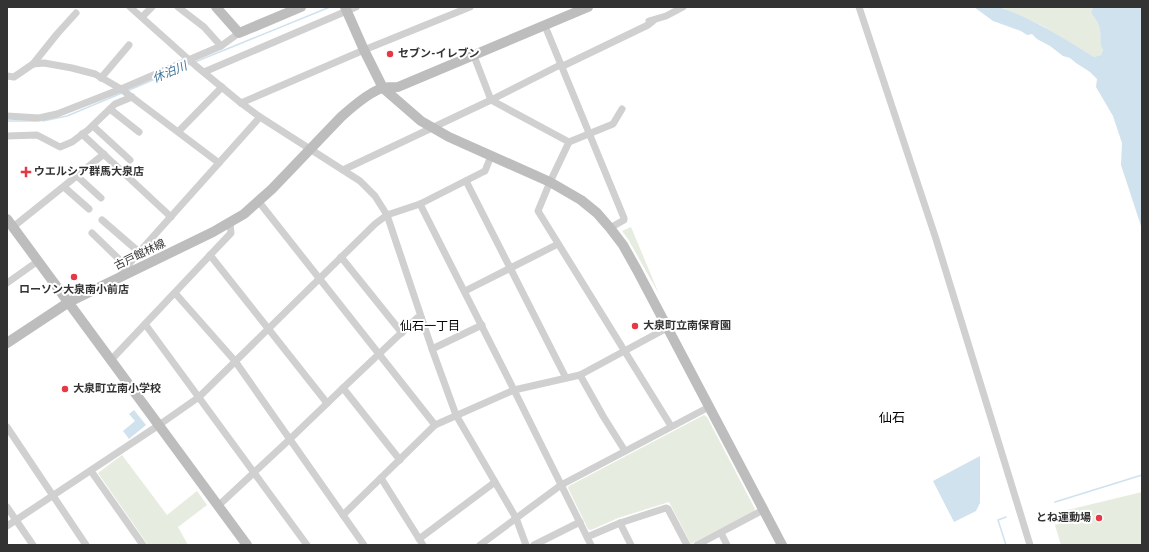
<svg xmlns="http://www.w3.org/2000/svg" width="1149" height="552" font-family="Overpass,'Noto Sans JP',sans-serif">
  <style>
    .green { fill: #e6ecdf }
    .water { fill: #cfe2ee }
    .lines { fill: none; stroke-linecap: round; stroke-linejoin: round }
    .stream { stroke: #cfe2ee; stroke-width: 1.5 }
    .street { stroke: #d0d0d0; stroke-width: 7 }
    .secondary { stroke: #bdbdbd; stroke-width: 10 }
    .poi-dot { fill: #e63946; stroke: #fff; stroke-width: 1.5 }
    .labels { text-anchor: middle; dominant-baseline: central; stroke-width: 4; stroke-linejoin: round; paint-order: stroke }
    .poi-label { font-size: 11px; font-weight: bold; fill: #333; stroke: #fff; text-anchor: start }
    .street-label { font-size: 11px; fill: #333; stroke: #fff }
    .water-label { font-size: 12px; font-style: italic; fill: #3f7597; stroke: #fff }
    .neighbourhood-label { font-size: 12px; fill: #000; stroke: #fff }
    .quarter-label { font-size: 13px; fill: #000; stroke: #fff }
  </style>
  <rect width="100%" height="100%" fill="#fff"/>
  <g class="green">
    <path d="M 1001,7 L 1093,7 L 1091,13 C 1095,18 1099,24 1100,30 C 1101,37 1099,43 1103,50 L 1101,55 L 1094,57 L 1043,26 Z"/>
    <path d="M 631,227 L 659,294 L 628,239 L 622,231 Z"/>
    <path d="M 704,415 L 707,417 L 755,509 L 753,512 L 691,544 L 669,502 L 618,518 L 591,530 L 588,529 L 568,488 L 569,486 Z"/>
    <path d="M 122,455 L 167,515 L 197,491 L 207,505 L 178,527 L 188,545 L 148,545 L 98,473 Z"/>
    <path d="M 1142,492 L 1142,545 L 1061,545 L 1055,525 L 1058,524 L 1055,513 Z"/>
  </g>
  <g class="water">
    <path d="M 974,7 C 982,7 994,5 1002,8 C 1035,20 1064,38 1094,57 L 1101,55 L 1103,50 C 1099,44 1101,37 1100,30 C 1099,24 1095,18 1091,13 L 1093,7 L 1142,7 L 1142,229 L 1121,165 L 1122,143 L 1113,116 L 1096,87 L 1097,79 L 1090,72 L 1076,63 L 1070,58 L 1063,56 L 1050,46 L 1037,39 L 1032,34 L 1027,35 L 1021,31 L 993,21 Z"/>
    <path d="M 134,410 L 146,425 L 129,439 L 123,431 L 135,421 L 129,414 Z"/>
    <path d="M 980,456 L 980,503 L 976,511 L 954,522 L 933,481 Z"/>
  </g>
  <g class="lines">
    <g class="stream">
      <path d="M 195,62 L 330,7"/>
      <path d="M 127,91 L 190,64"/>
      <path d="M 7,121 L 37,121"/>
      <path d="M 43,121 L 67,116 L 122,93"/>
      <path d="M 1055,502 L 1142,475"/>
      <path d="M 1006,545 L 998,520 L 1006,517"/>
    </g>
    <g class="street">
      <path d="M 130,7 L 196,66 L 241,103 L 260,117 L 360,181 L 375,196 L 387,215 L 420,204 L 483,172 L 485,171 L 491,156"/>
      <path d="M 178,7 L 204,27 L 221,46"/>
      <path d="M 859,7 L 936,239 L 1030,545"/>
      <path d="M 142,17 L 152,7"/>
      <path d="M 649,21 L 666,16 L 683,7"/>
      <path d="M 545,26 L 624,218 L 624,220 L 610,228"/>
      <path d="M 474,56 L 491,100 L 569,142"/>
      <path d="M 33,64 L 57,34 L 76,13"/>
      <path d="M 204,72 L 356,7"/>
      <path d="M 7,76 L 14,77 L 33,64 L 44,63 L 72,68 L 95,74 L 121,89 L 219,163"/>
      <path d="M 101,78 L 129,45"/>
      <path d="M 241,103 L 364,50 L 470,7"/>
      <path d="M 110,109 L 139,132"/>
      <path d="M 622,109 L 613,124 L 569,142 L 550,182 L 538,211 L 671,426"/>
      <path d="M 7,116 L 39,118 L 57,114 L 121,89 L 221,46 L 239,33"/>
      <path d="M 93,126 L 130,160"/>
      <path d="M 179,131 L 222,87"/>
      <path d="M 82,134 L 171,217"/>
      <path d="M 7,136 L 37,135 L 60,147 L 72,142 L 88,130 L 115,104 L 132,97"/>
      <path d="M 343,170 L 491,100 L 560,65 L 565,65 L 648,25 L 653,21"/>
      <path d="M 77,176 L 101,198"/>
      <path d="M 466,181 L 566,378"/>
      <path d="M 64,187 L 89,209"/>
      <path d="M 259,202 L 435,425"/>
      <path d="M 420,204 L 514,390 L 591,545"/>
      <path d="M 102,220 L 139,252"/>
      <path d="M 13,227 L 104,154"/>
      <path d="M 92,233 L 127,267"/>
      <path d="M 210,255 L 327,403"/>
      <path d="M 341,257 L 402,333"/>
      <path d="M 120,276 L 133,259 L 260,117"/>
      <path d="M 7,283 L 38,261"/>
      <path d="M 465,291 L 558,244"/>
      <path d="M 175,293 L 235,361 L 364,545"/>
      <path d="M 145,324 L 307,545"/>
      <path d="M 432,349 L 482,325"/>
      <path d="M 111,360 L 231,233 L 230,223"/>
      <path d="M 580,375 L 603,416 L 625,451"/>
      <path d="M 343,388 L 400,460"/>
      <path d="M 7,427 L 86,545"/>
      <path d="M 91,471 L 143,545"/>
      <path d="M 381,478 L 423,545"/>
      <path d="M 218,506 L 290,439 L 343,388 L 417,318 L 421,317"/>
      <path d="M 7,507 L 33,545"/>
      <path d="M 343,515 L 435,425 L 514,390 L 580,375 L 667,328"/>
      <path d="M 620,523 L 631,545"/>
      <path d="M 7,526 L 159,425 L 199,397 L 375,224 L 387,215 L 432,349 L 456,415 L 516,518 L 526,545"/>
      <path d="M 721,533 L 727,545"/>
      <path d="M 587,537 L 620,523 L 666,508 L 668,509 L 687,545"/>
      <path d="M 419,539 L 495,482"/>
      <path d="M 480,545 L 561,485 L 709,407"/>
      <path d="M 534,545 L 580,522"/>
      <path d="M 697,545 L 763,510"/>
    </g>
    <g class="secondary">
      <path d="M 216,7 L 239,33 L 301,7"/>
      <path d="M 345,7 L 364,50 L 383,88 L 421,121 L 449,137 L 550,182 L 581,200 L 597,213 L 610,228 L 623,245 L 637,270 L 782,545"/>
      <path d="M 7,219 L 247,545"/>
      <path d="M 7,343 L 69,302 L 213,232 L 244,214 L 272,189 L 341,117 C 351,108 371,91 383,88 C 387,87 393,87 398,87 L 588,7"/>
    </g>
  </g>
  <g class="poi-dot">
    <circle cx="390" cy="54" r="4"/>
    <path d="M24 166h4v4h4v4h-4v4h-4v-4h-4v-4h4z"/>
    <circle cx="74" cy="277" r="4"/>
    <circle cx="635" cy="326" r="4"/>
    <circle cx="65" cy="389" r="4"/>
    <circle cx="1099" cy="518" r="4"/>
  </g>
  <g class="labels">
    <g class="poi-label">
      <text x="398" y="54">セブン-イレブン</text>
      <text x="34" y="172">ウエルシア群馬大泉店</text>
      <text x="74" y="290" text-anchor="middle">ローソン大泉南小前店</text>
      <text x="643" y="326">大泉町立南保育園</text>
      <text x="73" y="389">大泉町立南小学校</text>
      <text x="1091" y="518" text-anchor="end">とね運動場</text>
    </g>
    <g class="street-label">
      <text transform="translate(140 255) rotate(-26)">古戸館林線</text>
    </g>
    <g class="water-label">
      <text transform="translate(170 73) rotate(-23)">休泊川</text>
    </g>
    <g class="neighbourhood-label">
      <text x="430" y="327">仙石一丁目</text>
    </g>
    <g class="quarter-label">
      <text x="892" y="419">仙石</text>
    </g>
  </g>
  <rect width="1149" height="552" fill="none" stroke="#333333" stroke-width="16"/>
</svg>
